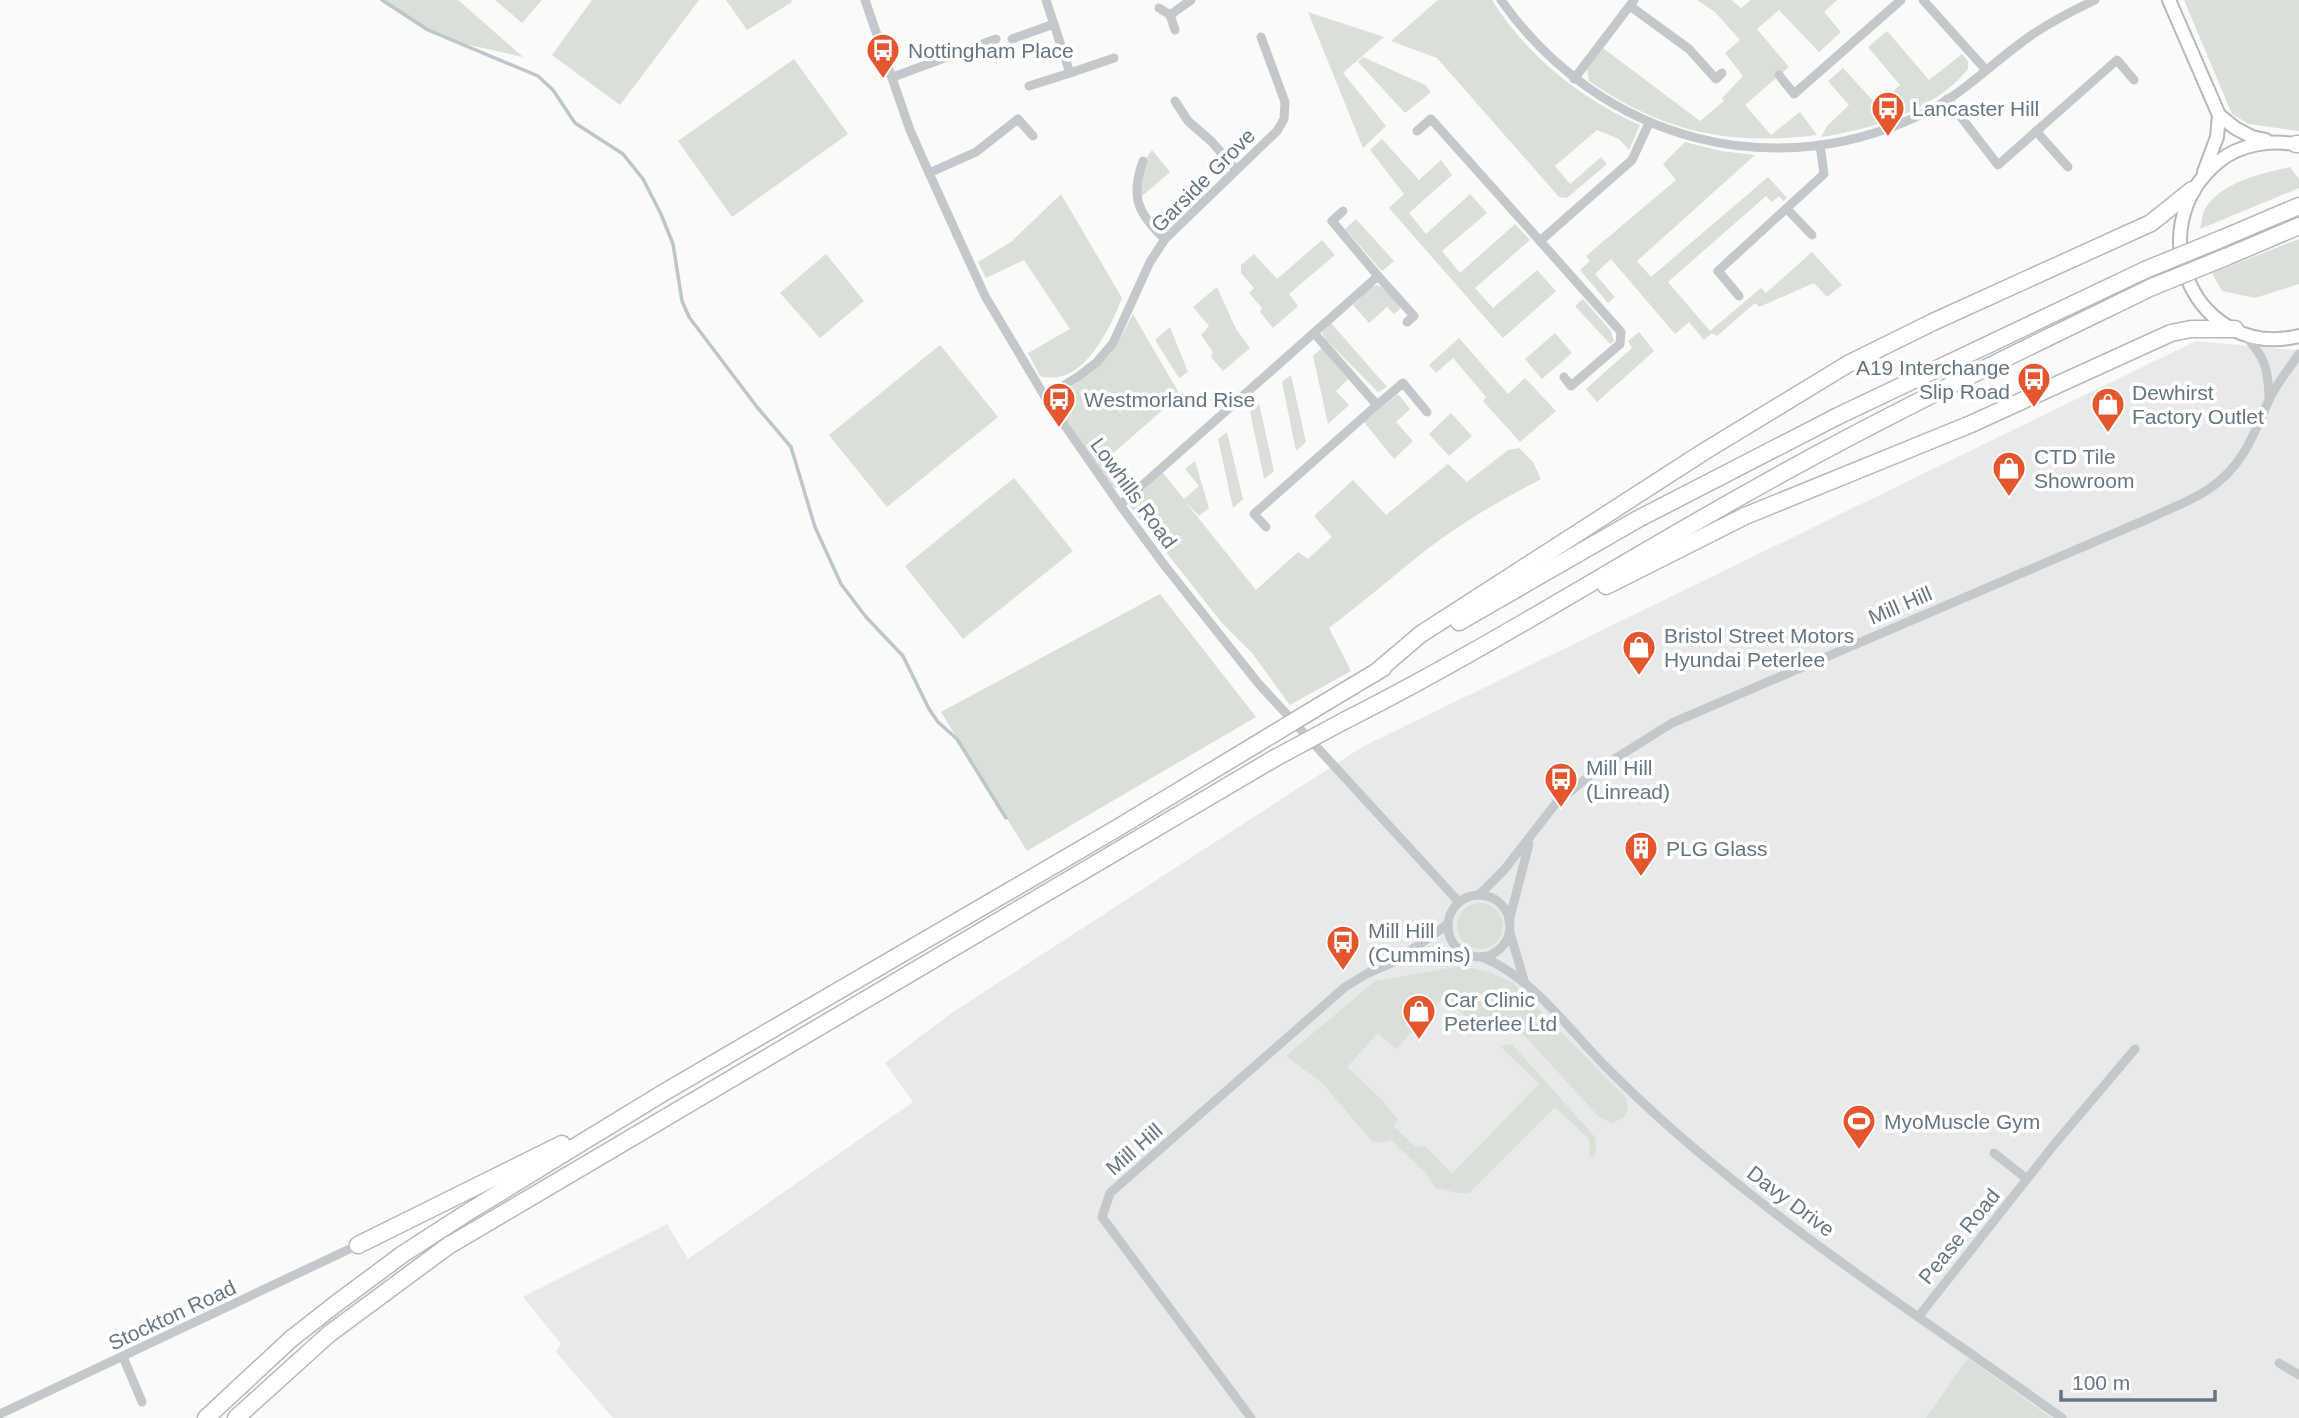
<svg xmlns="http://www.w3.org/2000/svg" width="2299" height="1418" font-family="Helvetica,sans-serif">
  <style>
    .built { fill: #e8e9e9 }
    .green { fill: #dadfd7 }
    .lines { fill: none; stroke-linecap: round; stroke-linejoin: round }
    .stream { stroke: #bbc7cb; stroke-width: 3.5 }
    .secondary-casing { stroke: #b3babf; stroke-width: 16 }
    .highway-casing { stroke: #b4b9bd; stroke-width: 19 }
    .street { stroke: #c3c8cc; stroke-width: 9 }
    .secondary { stroke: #fff; stroke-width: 12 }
    .highway { stroke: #fff; stroke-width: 16 }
    .highway-bridge-casing { stroke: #b4b9bd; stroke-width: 19; stroke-linecap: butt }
    .highway-bridge { stroke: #fff; stroke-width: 16 }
    .labels { text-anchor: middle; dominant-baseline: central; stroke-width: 7; stroke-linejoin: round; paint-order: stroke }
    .poi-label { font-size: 21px; fill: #657683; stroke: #fff; text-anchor: start }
    .street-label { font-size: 21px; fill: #657683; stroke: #fff }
  </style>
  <rect width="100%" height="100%" fill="#fafaf8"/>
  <path class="built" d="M 2196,341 L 2294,350 L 2299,349 L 2299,1418 L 613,1418 L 556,1352 L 561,1344 L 523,1297 L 667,1224 L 688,1259 L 913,1102 L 885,1063 L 953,1012 L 1362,747 Z"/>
  <g class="green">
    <path d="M 382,0 L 458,0 L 523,57 L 456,42 L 420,25 Z"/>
    <path d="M 495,0 L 542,0 L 522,23 Z"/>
    <path d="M 592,0 L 699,0 L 620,105 L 552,55 Z"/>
    <path d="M 726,0 L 791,0 L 792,2 L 747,30 Z"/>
    <path d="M 1438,0 L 1492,0 C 1526,55 1581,99 1640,125 L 1629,150 L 1619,139 L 1597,130 L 1555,166 L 1570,184 L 1601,157 L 1607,164 L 1567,198 L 1559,197 L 1437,58 L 1391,41 Z"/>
    <path d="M 1697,0 L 1731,0 L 1741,8 L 1751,0 L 1837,0 L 1824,12 L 1841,32 L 1819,52 L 1779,10 L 1757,29 L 1789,67 L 1745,105 L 1771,135 L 1800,112 L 1817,135 C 1729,146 1663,132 1589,81 L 1587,69 L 1603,48 L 1700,121 L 1724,101 L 1722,98 L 1743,76 L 1725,53 L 1740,40 L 1715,12 Z"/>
    <path d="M 2184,0 L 2299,0 L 2299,131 L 2249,124 L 2232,114 Z"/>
    <path d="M 1308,12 L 1384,37 L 1343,73 L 1386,126 L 1363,148 Z"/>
    <path d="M 1887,31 L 1929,80 L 1962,54 L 1968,61 L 1968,69 C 1934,111 1872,129 1821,137 L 1827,126 L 1849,105 L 1828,81 L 1843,68 L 1877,105 L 1900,85 L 1868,47 Z"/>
    <path d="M 1363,57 L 1425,85 L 1431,92 L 1405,113 L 1358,62 Z"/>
    <path d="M 794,59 L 848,134 L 732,217 L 678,141 Z"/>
    <path d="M 1382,139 L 1419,180 L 1441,160 L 1452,175 L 1409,213 L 1426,234 L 1470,194 L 1487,213 L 1442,251 L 1460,273 L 1515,224 L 1530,240 L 1475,288 L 1493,308 L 1537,270 L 1556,291 L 1503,338 L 1389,208 L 1404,194 L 1370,150 Z"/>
    <path d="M 1685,142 L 1721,151 L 1755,155 L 1637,261 L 1651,277 L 1768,177 L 1787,198 L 1783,201 L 1779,196 L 1772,202 L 1766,196 L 1668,282 L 1710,331 L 1761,288 L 1766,293 L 1812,252 L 1842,285 L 1827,297 L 1814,283 L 1759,307 L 1755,303 L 1717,336 L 1712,333 L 1704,340 L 1689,322 L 1675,334 L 1611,259 L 1595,274 L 1615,297 L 1608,303 L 1580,270 L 1590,261 L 1586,256 L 1676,180 L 1663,164 Z"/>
    <path d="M 1152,150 L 1170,172 L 1140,198 C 1137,180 1140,165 1152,150 Z"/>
    <path d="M 2290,167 L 2299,179 L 2299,188 L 2200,229 C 2202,222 2202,213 2206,207 C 2224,181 2261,174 2290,167 Z"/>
    <path d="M 1061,194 L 1122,298 C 1109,330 1083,388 1040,376 L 1028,353 L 1070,329 L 1024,260 L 986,278 L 978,262 L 1011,242 Z"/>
    <path d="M 1356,219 L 1394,261 L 1382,271 L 1345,229 Z"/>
    <path d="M 2299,239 L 2299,284 L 2255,298 L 2222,291 L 2212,273 Z"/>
    <path d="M 1322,240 L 1335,255 L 1289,294 L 1298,306 L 1273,328 L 1260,312 L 1262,308 L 1249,293 L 1254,288 L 1241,273 L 1241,265 L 1254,254 L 1277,279 Z"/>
    <path d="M 826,254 L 864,301 L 820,338 L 780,293 Z"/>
    <path d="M 1377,285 L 1382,287 L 1400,305 L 1399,310 L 1394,314 L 1387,307 L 1369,323 L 1353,305 L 1371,287 Z"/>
    <path d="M 1217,287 L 1236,329 L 1250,348 L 1223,371 L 1211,357 L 1213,352 L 1201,335 L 1209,326 L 1193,307 Z"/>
    <path d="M 1583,299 L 1611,331 L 1614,341 L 1610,344 L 1575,306 Z"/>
    <path d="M 1133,314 L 1180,395 L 1111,455 L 1133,483 L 1124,491 L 1111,486 L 1052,399 C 1074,385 1098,371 1114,349 C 1121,338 1127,325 1133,314 Z"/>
    <path d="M 1331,323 L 1387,387 L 1378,392 L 1327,341 L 1322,333 Z"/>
    <path d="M 1170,327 L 1188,372 L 1179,378 L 1155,340 Z"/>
    <path d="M 1639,332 L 1654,351 L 1597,402 L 1586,389 L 1632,348 L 1628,341 Z"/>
    <path d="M 1555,333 L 1572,353 L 1542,379 L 1525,359 Z"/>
    <path d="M 1459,338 L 1508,394 L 1525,378 L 1556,411 L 1520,442 L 1483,401 L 1486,397 L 1453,358 L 1436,373 L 1429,365 Z"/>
    <path d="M 940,345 L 998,417 L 887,507 L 829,435 Z"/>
    <path d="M 1322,348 L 1348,379 L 1336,391 L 1349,405 L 1328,424 L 1313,356 Z"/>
    <path d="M 1291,375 L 1306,442 L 1296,451 L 1282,382 Z"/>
    <path d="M 1398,394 L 1410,409 L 1396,422 L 1413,441 L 1394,459 L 1364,422 Z"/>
    <path d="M 1259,403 L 1274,471 L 1264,479 L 1250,411 Z"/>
    <path d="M 1451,413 L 1472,436 L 1449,456 L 1429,434 Z"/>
    <path d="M 1227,432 L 1243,499 L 1233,508 L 1218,439 Z"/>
    <path d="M 1519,448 L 1533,462 L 1541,479 C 1501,500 1462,522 1426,550 C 1393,576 1362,603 1329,628 L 1351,671 L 1290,705 L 1252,653 L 1222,623 L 1128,504 L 1163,473 L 1184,499 L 1199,486 L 1185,469 L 1195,461 L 1209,508 L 1199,516 L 1184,500 L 1256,590 L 1298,552 L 1308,559 L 1332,537 L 1314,516 L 1353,480 L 1386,515 L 1448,464 L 1467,482 L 1508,450 Z"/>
    <path d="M 1014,478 L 1073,551 L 963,639 L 905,566 Z"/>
    <path d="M 1160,594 L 1256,717 L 1027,851 L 941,712 Z"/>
    <circle cx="1480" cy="926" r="23"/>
    <path d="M 1462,966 L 1489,972 L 1512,982 L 1626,1098 L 1628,1108 L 1624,1118 L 1612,1123 L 1600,1118 L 1509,1019 L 1498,1015 L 1481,1031 L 1444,997 L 1396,1049 L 1378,1033 L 1347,1067 L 1381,1099 L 1398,1120 L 1393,1126 L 1416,1147 L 1425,1146 L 1452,1174 L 1539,1084 L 1500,1046 L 1512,1044 L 1595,1137 L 1596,1150 L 1593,1158 L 1590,1157 L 1589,1139 L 1555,1107 L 1469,1193 L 1458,1193 L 1436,1188 L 1425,1172 L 1391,1140 L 1380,1143 L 1372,1141 L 1323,1084 L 1286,1056 L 1375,981 Z"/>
    <path d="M 1968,1358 L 2051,1418 L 1926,1418 Z"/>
  </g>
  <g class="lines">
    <path class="stream" d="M 382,0 L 428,30 L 538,76 L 553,90 L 575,123 L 623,154 L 643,179 L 661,214 L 673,244 L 682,301 L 689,317 L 757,407 L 791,447 L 815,527 L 841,584 L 866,617 L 903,656 L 929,709 L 938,722 L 957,739 L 1006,818"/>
    <defs>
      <g id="secondary">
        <path d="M 2169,0 L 2219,115 L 2235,128 L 2252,137 L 2266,140"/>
        <path d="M 2299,145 C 2271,139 2240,144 2218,162 C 2136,231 2198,361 2299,336"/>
        <path d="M 2204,172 L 2217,137 L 2219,115"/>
      </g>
      <g id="highway">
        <path d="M 2296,144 L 2299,144"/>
        <path d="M 2221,239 L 2299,206"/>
        <path d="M 2226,257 L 2299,226"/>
        <path d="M 1606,586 L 1745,516 L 1971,424 L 2171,333 L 2191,329 L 2235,329"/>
        <path d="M 1459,622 L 1638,519 L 1838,416 L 2145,270"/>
        <path d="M 1375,673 L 1421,634 L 1705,451 L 1848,364 L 1933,322 L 2151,223 L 2192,190"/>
        <path d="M 1326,702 L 1383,668"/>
        <path d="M 1342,722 C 1481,652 1611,569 1747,493 C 1879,418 2016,353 2152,287"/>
        <path d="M 358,1245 L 562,1144"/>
        <path d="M 206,1418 L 291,1339 L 337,1303 L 403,1254 L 465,1214 L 663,1093 L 1114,830 L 1255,745"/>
        <path d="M 236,1418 L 329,1334 L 448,1246 L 1275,758"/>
      </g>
    </defs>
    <use href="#secondary" class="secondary-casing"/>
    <use href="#highway" class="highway-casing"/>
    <g class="street">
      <path d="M 865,0 L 910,130 L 929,173 L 985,296 L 1045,397 L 1120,505 L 1165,566 L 1258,683 L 1459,902"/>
      <path d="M 1501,0 C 1600,141 1778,190 1932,109 C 1965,91 1992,64 2022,42 C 2044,25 2070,12 2095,0"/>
      <path d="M 1923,0 L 1986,70"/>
      <path d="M 1630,6 L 1689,49 L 1716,79 L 1722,73"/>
      <path d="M 1159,8 L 1170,15 L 1191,0"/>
      <path d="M 1170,15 L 1175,30"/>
      <path d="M 1012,39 L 1054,24"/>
      <path d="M 1070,73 L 1114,58"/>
      <path d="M 1779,75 L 1794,94 L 1901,0"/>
      <path d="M 893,77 L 996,39"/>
      <path d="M 1574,79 L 1634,0"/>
      <path d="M 1029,86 L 1070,73 L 1046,0"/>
      <path d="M 1947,99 L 1998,165 L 2117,60 L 2134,80"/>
      <path d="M 1175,101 L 1188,121 L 1212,142 L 1236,170"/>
      <path d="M 1417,131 L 1431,119 L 1540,241 L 1632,160 L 1649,123"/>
      <path d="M 2036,131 L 2068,167"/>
      <path d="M 1143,161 C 1130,197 1138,214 1165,239"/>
      <path d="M 929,173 L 976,152 L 1018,119 L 1033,136"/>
      <path d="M 1787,209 L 1812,235"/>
      <path d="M 1540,241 L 1621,332 L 1620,344 L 1571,386 L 1564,377"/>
      <path d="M 1378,276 L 1414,316 L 1407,322"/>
      <path d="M 1739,296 L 1718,271 L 1824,174 L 1820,145"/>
      <path d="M 2244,334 C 2264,357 2268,366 2269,396"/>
      <path d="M 1045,397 L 1079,376 L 1097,362 L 1113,343 L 1150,262 L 1165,239 L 1277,131 L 1284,119 L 1285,102 L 1261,37"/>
      <path d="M 1377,405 L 1403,383 L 1427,412"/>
      <path d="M 1120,505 L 1378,276 L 1332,221 L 1343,211"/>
      <path d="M 1266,527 L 1254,514 L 1377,405 L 1314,333"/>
      <path d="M 1479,895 L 1504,870 L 1557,802 L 1597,770 L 1672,723 L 2150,518 C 2169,509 2191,501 2209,489 C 2244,465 2252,437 2269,400 C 2276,384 2289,369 2299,354"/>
      <circle cx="1479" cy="926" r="31"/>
      <path d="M 1509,921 L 1529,844"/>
      <path d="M 1510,933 L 1524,980"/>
      <path d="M 1482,957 C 1533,978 1566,1026 1604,1065 C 1640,1101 1678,1136 1718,1168 C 1826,1257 1948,1336 2062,1418"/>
      <path d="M 1397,961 L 1464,953"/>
      <path d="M 1994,1153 L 2027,1179"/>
      <path d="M 1919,1316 L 2053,1146 L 2135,1049"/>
      <path d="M 123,1357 L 142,1402"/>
      <path d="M 2279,1363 L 2299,1375"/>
      <path d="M 0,1414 L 358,1245"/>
      <path d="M 1251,1418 L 1102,1217 L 1110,1193 L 1345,987 L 1368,973 L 1396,961 L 1448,924"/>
    </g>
    <use href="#secondary" class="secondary"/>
    <use href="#highway" class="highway"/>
    <defs>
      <g id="highway-bridge">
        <path d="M 2145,270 L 2221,239"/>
        <path d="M 2152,287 L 2226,257"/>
        <path d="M 1255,745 L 1326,702"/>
        <path d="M 1275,758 L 1342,722"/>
      </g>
    </defs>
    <use href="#highway-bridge" class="highway-bridge-casing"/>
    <use href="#highway-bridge" class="highway-bridge"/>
  </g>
  <defs>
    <symbol id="bus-pin" viewBox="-11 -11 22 30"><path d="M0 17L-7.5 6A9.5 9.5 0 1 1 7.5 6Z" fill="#e4572e" stroke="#fff"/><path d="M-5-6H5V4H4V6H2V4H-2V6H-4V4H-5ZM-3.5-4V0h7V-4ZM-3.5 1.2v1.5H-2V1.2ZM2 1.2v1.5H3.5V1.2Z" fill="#fff"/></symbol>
    <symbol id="shop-pin" viewBox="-11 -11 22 30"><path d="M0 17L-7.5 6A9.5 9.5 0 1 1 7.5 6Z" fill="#e4572e" stroke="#fff"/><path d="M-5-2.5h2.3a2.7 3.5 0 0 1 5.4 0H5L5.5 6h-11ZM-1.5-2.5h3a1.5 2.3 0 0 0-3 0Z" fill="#fff"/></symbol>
    <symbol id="building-pin" viewBox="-11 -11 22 30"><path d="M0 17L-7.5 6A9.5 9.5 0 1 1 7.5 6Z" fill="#e4572e" stroke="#fff"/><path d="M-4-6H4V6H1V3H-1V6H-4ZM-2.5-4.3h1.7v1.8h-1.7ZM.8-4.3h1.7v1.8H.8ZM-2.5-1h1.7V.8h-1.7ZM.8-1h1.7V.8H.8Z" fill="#fff"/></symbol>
    <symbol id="stadium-pin" viewBox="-11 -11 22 30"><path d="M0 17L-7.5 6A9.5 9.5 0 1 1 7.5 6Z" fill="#e4572e" stroke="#fff"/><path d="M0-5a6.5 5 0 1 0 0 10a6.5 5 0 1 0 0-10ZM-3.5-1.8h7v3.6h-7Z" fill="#fff"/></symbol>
  </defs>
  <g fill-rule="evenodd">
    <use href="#bus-pin" x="864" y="31" width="38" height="52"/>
    <use href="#bus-pin" x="1869" y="89" width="38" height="52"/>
    <use href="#bus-pin" x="2015" y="360" width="38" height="52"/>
    <use href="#bus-pin" x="1040" y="380" width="38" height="52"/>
    <use href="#shop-pin" x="2089" y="385" width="38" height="52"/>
    <use href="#shop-pin" x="1990" y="449" width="38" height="52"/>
    <use href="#shop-pin" x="1620" y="628" width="38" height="52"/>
    <use href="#bus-pin" x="1542" y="760" width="38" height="52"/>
    <use href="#building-pin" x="1622" y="829" width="38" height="52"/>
    <use href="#bus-pin" x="1324" y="923" width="38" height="52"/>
    <use href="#shop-pin" x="1400" y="992" width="38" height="52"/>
    <use href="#stadium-pin" x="1840" y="1102" width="38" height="52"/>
  </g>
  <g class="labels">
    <g class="poi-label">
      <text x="908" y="50">Nottingham Place</text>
      <text x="1912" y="108">Lancaster Hill</text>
      <text x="2010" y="367" text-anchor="end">A19 Interchange<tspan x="2010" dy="24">Slip Road</tspan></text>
      <text x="2132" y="392">Dewhirst<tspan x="2132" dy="24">Factory Outlet</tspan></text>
      <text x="1084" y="399">Westmorland Rise</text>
      <text x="2034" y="456">CTD Tile<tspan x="2034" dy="24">Showroom</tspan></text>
      <text x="1664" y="635">Bristol Street Motors<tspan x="1664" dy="24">Hyundai Peterlee</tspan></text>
      <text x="1586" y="767">Mill Hill<tspan x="1586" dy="24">(Linread)</tspan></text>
      <text x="1666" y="848">PLG Glass</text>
      <text x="1368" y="930">Mill Hill<tspan x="1368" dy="24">(Cummins)</tspan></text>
      <text x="1444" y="999">Car Clinic<tspan x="1444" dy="24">Peterlee Ltd</tspan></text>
      <text x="1884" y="1121">MyoMuscle Gym</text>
    </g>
    <g class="street-label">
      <text transform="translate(1203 180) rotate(-45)">Garside Grove</text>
      <text transform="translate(1134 493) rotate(54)">Lowhills Road</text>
      <text transform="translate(1900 605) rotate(-23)">Mill Hill</text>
      <text transform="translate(1134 1149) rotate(-41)">Mill Hill</text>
      <text transform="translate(1791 1201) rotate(37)">Davy Drive</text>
      <text transform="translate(1959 1236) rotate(-51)">Pease Road</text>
      <text transform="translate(172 1315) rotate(-25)">Stockton Road</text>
    </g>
  </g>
  <path d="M2061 1390v10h154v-10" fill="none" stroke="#657683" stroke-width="3.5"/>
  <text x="2072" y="1390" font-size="21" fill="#657683" stroke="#ffffff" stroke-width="5" paint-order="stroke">100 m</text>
</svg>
